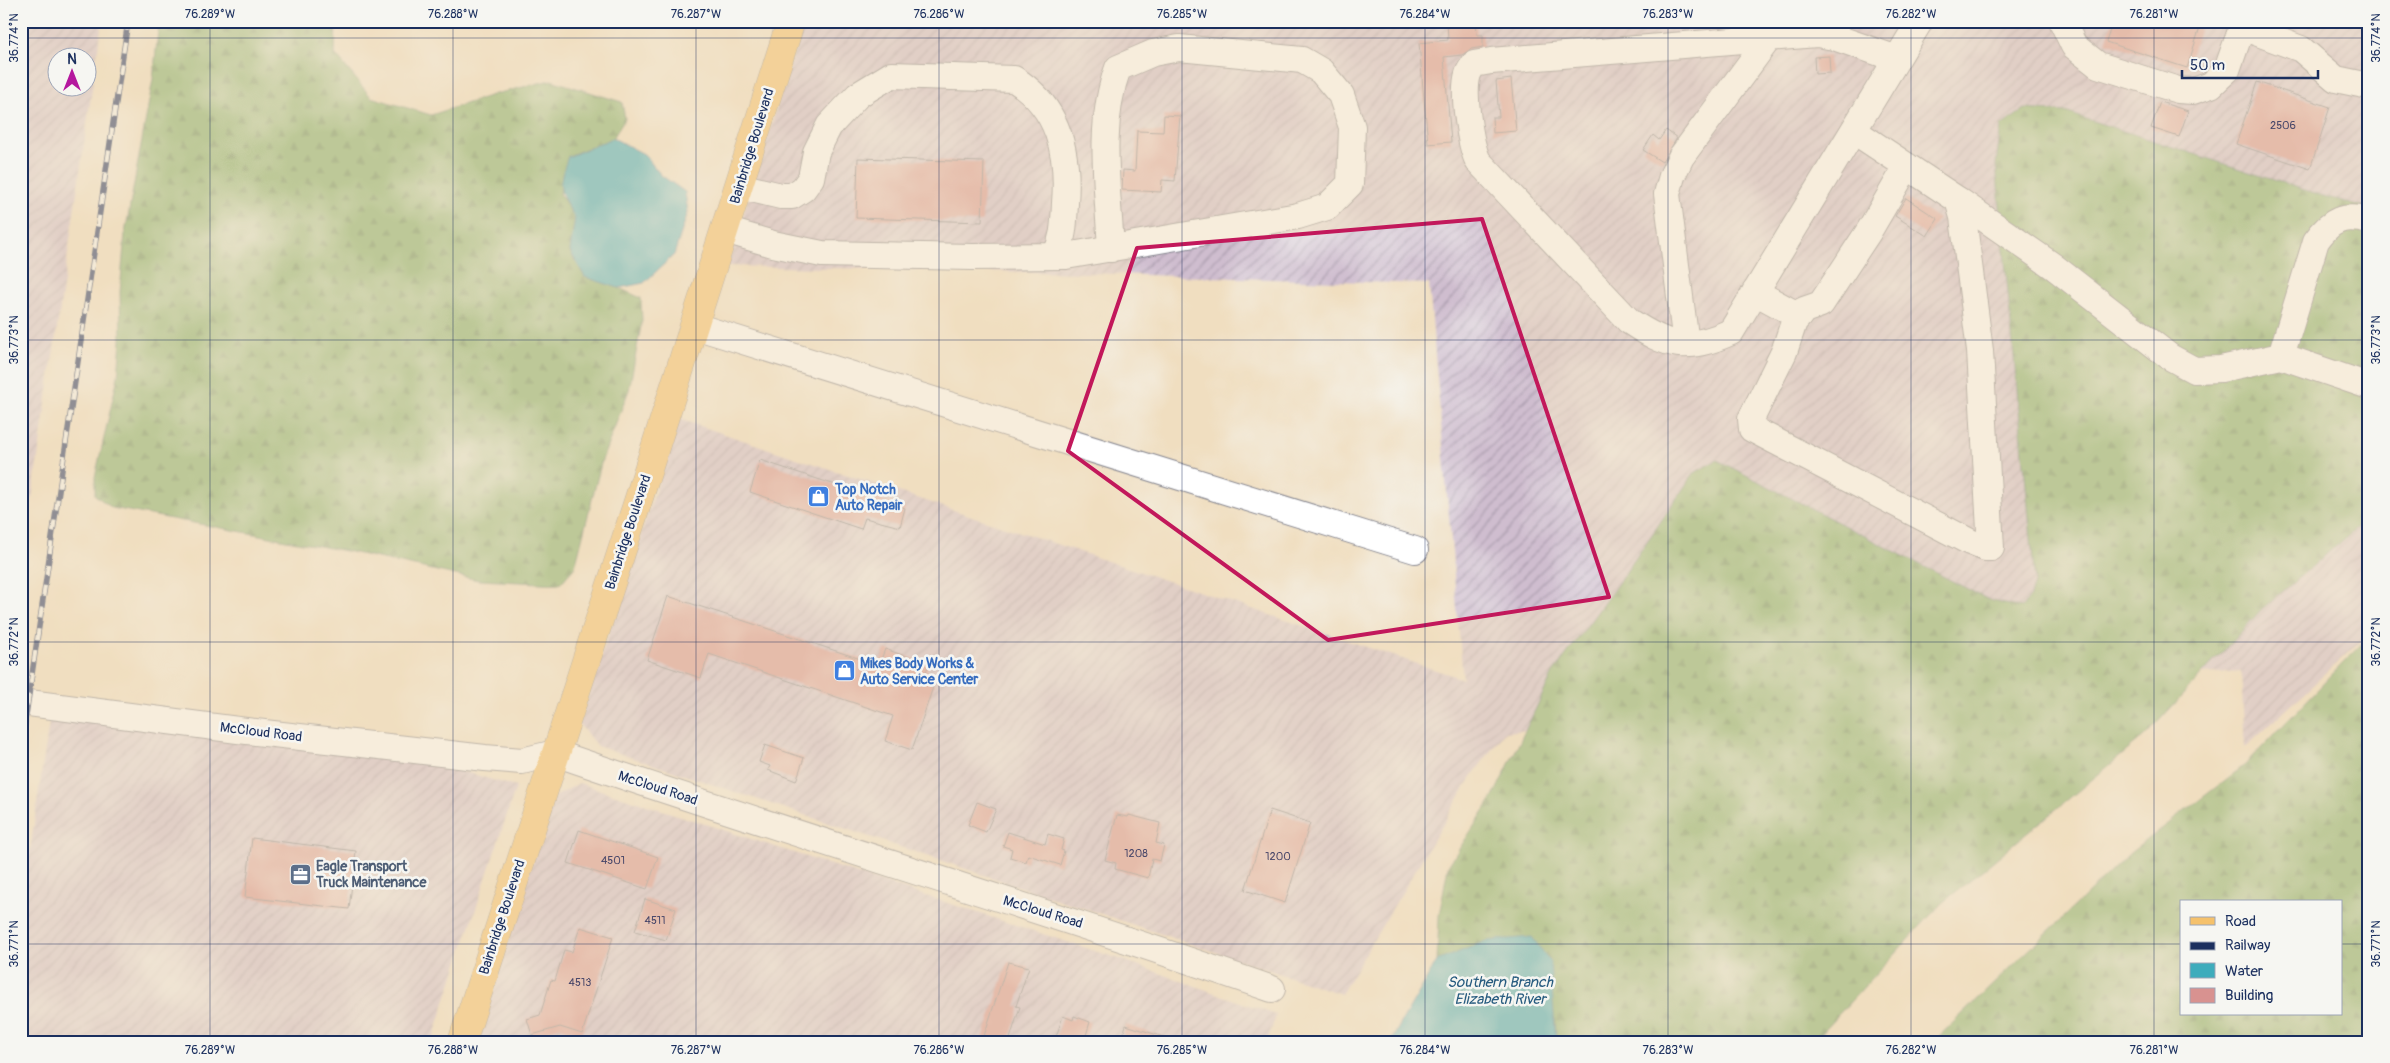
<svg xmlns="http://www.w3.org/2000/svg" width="2390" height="1063" font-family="Pangolin,sans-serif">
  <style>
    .industrial { fill: url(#industrial-furrows); fill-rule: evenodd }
    .forest { fill: url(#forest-firs); stroke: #4d6e63; fill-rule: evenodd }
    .water { fill: #3eacbc; stroke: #2c6e8d }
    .building { fill: #d89290 }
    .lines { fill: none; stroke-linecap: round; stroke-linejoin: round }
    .minor-casing { stroke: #86868f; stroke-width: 28 }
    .major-casing { stroke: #86868f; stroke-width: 29 }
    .minor { stroke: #fff; stroke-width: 26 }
    .major { stroke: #f5c16b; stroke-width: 28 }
    .rail-casing { stroke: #1b2f5e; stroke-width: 5.5 }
    .rail { stroke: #f6f6f2; stroke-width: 4; stroke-dasharray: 11; stroke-linecap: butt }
    .marked { fill: none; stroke: #c2185b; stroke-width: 4; stroke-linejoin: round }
    .ticks { fill: none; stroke: #1b2f5e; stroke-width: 1; stroke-opacity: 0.45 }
    .labels { text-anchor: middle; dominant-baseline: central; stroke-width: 5; stroke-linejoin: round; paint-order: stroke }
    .number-label { font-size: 11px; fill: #4a486a }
    .street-label { font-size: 14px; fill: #1b2f5e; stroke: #f6f6f2 }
    .shop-label { font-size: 14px; font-weight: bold; fill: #366cbe; stroke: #f6f6f2; text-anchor: start }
    .service-label { font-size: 14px; font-weight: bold; fill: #4e5e75; stroke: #f6f6f2; text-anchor: start }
    .water-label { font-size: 15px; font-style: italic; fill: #275b7f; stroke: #f6f6f2 }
    .neatline { fill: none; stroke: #1b2f5e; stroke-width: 2 }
    .ticks-label { font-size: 12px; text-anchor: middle; fill: #1b2f5e }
  </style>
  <defs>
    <pattern id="industrial-furrows" width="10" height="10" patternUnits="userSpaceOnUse" patternTransform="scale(1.25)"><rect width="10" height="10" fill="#cfbdcf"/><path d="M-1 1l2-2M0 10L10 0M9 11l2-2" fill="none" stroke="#a79aab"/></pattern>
    <pattern id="forest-firs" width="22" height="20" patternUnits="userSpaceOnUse" patternTransform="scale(1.25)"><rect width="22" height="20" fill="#7fae68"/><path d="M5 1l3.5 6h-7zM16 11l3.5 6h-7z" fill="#678e59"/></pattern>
  </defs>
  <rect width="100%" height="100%" fill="#f6f6f2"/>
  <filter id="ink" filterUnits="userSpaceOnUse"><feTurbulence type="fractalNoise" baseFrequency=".02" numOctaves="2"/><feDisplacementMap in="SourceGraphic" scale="10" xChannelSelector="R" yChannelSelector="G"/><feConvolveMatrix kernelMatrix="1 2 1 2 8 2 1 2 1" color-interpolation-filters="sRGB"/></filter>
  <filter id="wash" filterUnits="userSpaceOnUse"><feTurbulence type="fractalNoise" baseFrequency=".0096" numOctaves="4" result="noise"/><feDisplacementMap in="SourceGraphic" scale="20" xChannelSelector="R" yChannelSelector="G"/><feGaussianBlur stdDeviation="1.12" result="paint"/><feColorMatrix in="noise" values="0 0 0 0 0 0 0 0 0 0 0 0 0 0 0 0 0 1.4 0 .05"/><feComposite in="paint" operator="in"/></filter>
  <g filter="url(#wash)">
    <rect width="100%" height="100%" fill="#f0dec0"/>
    <g class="industrial">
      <path d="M 21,21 L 102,21 L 21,574 ZM 58,58 L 88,58 L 88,88 L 58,88 Z"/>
      <path d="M 804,21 L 2369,21 L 2369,633 L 2245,748 L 2241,671 L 1505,732 L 1472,776 L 1341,994 L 597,746 L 579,724 L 679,419 L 1463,679 L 1429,284 L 1084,273 L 727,266 Z"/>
      <path d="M 50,716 L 429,761 L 516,787 L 432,1042 L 21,1042 L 21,912 Z"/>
      <path d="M 579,783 L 1126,961 L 1276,1015 L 1267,1042 L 474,1042 L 553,798 Z"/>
    </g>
    <g class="forest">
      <path d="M 159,21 L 336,21 L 335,54 L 371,97 L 431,115 L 495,94 L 551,80 L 622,102 L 625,119 L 613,138 L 568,156 L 560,194 L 575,218 L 570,252 L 585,277 L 619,288 L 641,298 L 642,321 L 629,390 L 602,460 L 575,567 L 560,584 L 478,580 L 346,551 L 112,508 L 95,495 L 95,477 L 118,376 L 121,340 L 120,292 L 125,233 L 153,79 Z"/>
      <path d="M 2025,109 L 2065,112 L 2323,196 L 2369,208 L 2369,518 L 2262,609 L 2145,736 L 1941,904 L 1813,1042 L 1556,1042 L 1555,1019 L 1437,961 L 1439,916 L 1448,866 L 1493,797 L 1553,673 L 1624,575 L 1694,473 L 1717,460 L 1989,600 L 2021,608 L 2031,596 L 2035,582 L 1996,164 L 2001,126 Z"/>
      <path d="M 2369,636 L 2369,1042 L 1933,1042 L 2130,853 L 2245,765 ZM 2181,902 L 2341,902 L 2341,1014 L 2181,1014 Z"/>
    </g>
    <g class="water">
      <path d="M 613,138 L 644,154 L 661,175 L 685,192 L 688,212 L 674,255 L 644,283 L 619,288 L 585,277 L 570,251 L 575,218 C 558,190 557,187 568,157 Z"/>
      <path d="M 1532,937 L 1550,962 L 1556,1042 L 1390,1042 L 1437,961 L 1486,941 Z"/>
    </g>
    <g id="blocks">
      <g class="building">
        <path d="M 1447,21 L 1476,21 L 1477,35 L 1483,35 L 1483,47 L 1471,49 L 1462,55 L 1444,57 L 1451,142 L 1428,144 L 1419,43 L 1448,40 Z"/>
        <path d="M 2113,21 L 2202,21 L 2187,68 L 2106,42 Z"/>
        <path d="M 1829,56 L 1830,73 L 1815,74 L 1814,57 Z"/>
        <path d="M 1511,79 L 1516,131 L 1493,133 L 1492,117 L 1499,117 L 1496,81 Z"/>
        <path d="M 2257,82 L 2330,107 L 2310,169 L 2236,144 Z"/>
        <path d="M 2160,102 L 2188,111 L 2179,137 L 2151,128 Z"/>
        <path d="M 1164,115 L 1180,116 L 1175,181 L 1162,180 L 1161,192 L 1122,190 L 1123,170 L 1135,171 L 1137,131 L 1163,132 Z"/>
        <path d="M 1666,130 L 1677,138 L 1662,162 L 1643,150 L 1653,135 L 1659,140 Z"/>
        <path d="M 858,158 L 984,162 L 982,222 L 856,218 Z"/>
        <path d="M 1906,198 L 1938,219 L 1927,236 L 1895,216 Z"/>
        <path d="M 760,460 L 905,508 L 900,527 L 865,518 L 861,529 L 750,492 Z"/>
        <path d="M 668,596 L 879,665 L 885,649 L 929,664 L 923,680 L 934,684 L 912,750 L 885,741 L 893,716 L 709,654 L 701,678 L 647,660 Z"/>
        <path d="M 765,745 L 804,758 L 796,781 L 768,770 L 770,766 L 759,762 Z"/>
        <path d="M 977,802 L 996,809 L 986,832 L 968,825 Z"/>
        <path d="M 1270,810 L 1310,823 L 1285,903 L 1245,890 Z"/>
        <path d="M 1117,815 L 1128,817 L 1129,815 L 1160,823 L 1156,843 L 1164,845 L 1160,861 L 1152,859 L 1148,878 L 1115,869 L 1116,863 L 1105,860 Z"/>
        <path d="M 579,830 L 658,857 L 647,889 L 568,863 Z"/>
        <path d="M 1008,832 L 1045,844 L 1048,834 L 1064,839 L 1061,850 L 1064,851 L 1060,865 L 1028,855 L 1026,862 L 1010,857 L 1012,849 L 1003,846 Z"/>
        <path d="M 252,838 L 356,851 L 349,909 L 245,897 Z"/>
        <path d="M 645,899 L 676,909 L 666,940 L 635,931 Z"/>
        <path d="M 580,927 L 613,937 L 582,1034 L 560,1027 L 532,1035 L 527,1019 L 540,1015 L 551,980 L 555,981 L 564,950 L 572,952 Z"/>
        <path d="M 1008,962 L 1029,967 L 1016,1006 L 1020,1007 L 1009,1042 L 982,1042 Z"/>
        <path d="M 1063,1016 L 1073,1020 L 1074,1016 L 1090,1022 L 1084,1042 L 1069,1042 L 1056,1037 Z"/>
        <path d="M 1126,1025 L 1170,1039 L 1170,1042 L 1121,1042 Z"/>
      </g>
    </g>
  </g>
  <g filter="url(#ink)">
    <use href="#blocks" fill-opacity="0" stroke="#86868f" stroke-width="1"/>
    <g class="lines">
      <defs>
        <g id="minor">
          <path d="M 2062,21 L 2074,46 L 2098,65 L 2178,90 L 2193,91 L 2211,85 L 2227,70 L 2242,27 L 2241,21"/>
          <path d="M 2242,27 L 2301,49 L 2336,79 L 2369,86"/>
          <path d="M 1897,59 L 1834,37 L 1817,34 L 1491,61 L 1474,64 C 1472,67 1469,71 1468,74 C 1462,93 1470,144 1478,161 L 1629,321 C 1668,347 1686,352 1731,332 L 1920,21"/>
          <path d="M 1854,131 L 1958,200 L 1963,217 L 1980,351 L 1991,548 L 1985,548 L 1970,542 L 1752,429 L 1751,419 L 1784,352 L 1794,322 L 1804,310 L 1821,304 L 1869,231 L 1907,166"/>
          <path d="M 739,186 L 781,196 L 792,196 L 803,189 L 811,178 L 816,152 L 829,126 L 858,95 L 891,75 L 1014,79 C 1059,107 1069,153 1065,203 C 1064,223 1064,238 1055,256"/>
          <path d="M 1958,200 L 2053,266 L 2170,357 L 2194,370 L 2221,369 L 2281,356 L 2369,386"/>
          <path d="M 725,230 L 773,244 L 822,254 L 972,257 L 1066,256 L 1298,216 L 1327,207 L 1350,184 L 1352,127 L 1341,95 L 1321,71 L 1302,60 L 1179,48 L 1153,53 L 1118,68 C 1097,125 1108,190 1111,249"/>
          <path d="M 1755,292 L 1799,316"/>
          <path d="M 695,326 L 1415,550"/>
          <path d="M 1686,344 L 1667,194 L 1672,176 L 1681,157 L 1769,38"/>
          <path d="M 2281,356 L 2316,241 C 2331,220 2343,214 2369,221"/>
          <path d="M 21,702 L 238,730 L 485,758 L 522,761 L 555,753 C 793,835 1034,906 1272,989"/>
        </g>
        <path id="major" d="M 462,1042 L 638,501 L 791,21"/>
      </defs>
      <use href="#minor" class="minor-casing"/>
      <use href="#major" class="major-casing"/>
      <use href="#minor" class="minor"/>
      <use href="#major" class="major"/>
      <defs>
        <path id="rail" d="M 21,749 L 128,21"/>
      </defs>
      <use href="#rail" class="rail-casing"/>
      <use href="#rail" class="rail"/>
    </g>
  </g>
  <path d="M0 0H2390V1063H0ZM 1482,219 L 1609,597 L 1328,640 L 1068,451 L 1137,248 Z" fill="#f0dec0" fill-opacity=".55" fill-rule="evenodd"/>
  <path class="marked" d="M 1482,219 L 1609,597 L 1328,640 L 1068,451 L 1137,248 Z"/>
  <path class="ticks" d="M 210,21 L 210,1042M 453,21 L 453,1042M 696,21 L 696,1042M 939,21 L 939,1042M 1182,21 L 1182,1042M 1425,21 L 1425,1042M 1668,21 L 1668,1042M 1911,21 L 1911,1042M 2154,21 L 2154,1042M 21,38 L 2369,38M 21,340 L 2369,340M 21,642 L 2369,642M 21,944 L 2181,944M 2341,944 L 2369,944"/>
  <defs>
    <symbol id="shop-square" viewBox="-11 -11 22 22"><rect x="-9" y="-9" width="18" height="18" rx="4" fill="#3f7fe0" stroke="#f6f6f2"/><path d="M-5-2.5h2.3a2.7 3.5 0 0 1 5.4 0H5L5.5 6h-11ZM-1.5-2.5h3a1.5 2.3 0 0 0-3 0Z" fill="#fff"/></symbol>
    <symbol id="office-square" viewBox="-11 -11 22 22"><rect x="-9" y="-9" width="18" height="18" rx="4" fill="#5c6f8a" stroke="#f6f6f2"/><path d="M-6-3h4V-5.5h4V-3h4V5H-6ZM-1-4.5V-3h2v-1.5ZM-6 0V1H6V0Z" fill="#fff"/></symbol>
  </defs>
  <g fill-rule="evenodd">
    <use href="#shop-square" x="806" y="484" width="25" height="25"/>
    <use href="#shop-square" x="832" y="658" width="25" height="25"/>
    <use href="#office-square" x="288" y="862" width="25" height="25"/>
  </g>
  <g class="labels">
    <g class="number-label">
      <text x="2283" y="125">2506</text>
      <text x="1136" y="853">1208</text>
      <text x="1278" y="856">1200</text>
      <text x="613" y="860">4501</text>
      <text x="655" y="920">4511</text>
      <text x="580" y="982">4513</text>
    </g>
    <g class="street-label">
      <text transform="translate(752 146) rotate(-73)">Bainbridge Boulevard</text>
      <text transform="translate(628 532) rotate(-72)">Bainbridge Boulevard</text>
      <text transform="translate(261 732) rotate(7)">McCloud Road</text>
      <text transform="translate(658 788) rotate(18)">McCloud Road</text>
      <text transform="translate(1043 912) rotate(17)">McCloud Road</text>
      <text transform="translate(502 917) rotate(-72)">Bainbridge Boulevard</text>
    </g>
    <g class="shop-label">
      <text x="835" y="489">Top Notch<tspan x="835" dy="16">Auto Repair</tspan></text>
      <text x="860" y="663">Mikes Body Works &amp;<tspan x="860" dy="16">Auto Service Center</tspan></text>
    </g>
    <g class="service-label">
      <text x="316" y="866">Eagle Transport<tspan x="316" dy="16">Truck Maintenance</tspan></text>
    </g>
    <g class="water-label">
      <text x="1500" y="982">Southern Branch<tspan x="1500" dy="17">Elizabeth River</tspan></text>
    </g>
  </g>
  <rect width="2390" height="1063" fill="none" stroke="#f6f6f2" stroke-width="55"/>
  <rect x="2180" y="900" width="162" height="115" fill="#f6f6f2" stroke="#9ea6b7"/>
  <rect x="2190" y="917" width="25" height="8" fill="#f5c16b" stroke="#9ea6b7"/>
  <text x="2225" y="926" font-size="15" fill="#1b2f5e">Road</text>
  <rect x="2190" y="942" width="25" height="8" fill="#1b2f5e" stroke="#9ea6b7"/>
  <text x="2225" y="950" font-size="15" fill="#1b2f5e">Railway</text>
  <rect x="2190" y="963" width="25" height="15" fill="#3eacbc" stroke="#9ea6b7"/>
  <text x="2225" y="976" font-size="15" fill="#1b2f5e">Water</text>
  <rect x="2190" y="988" width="25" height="15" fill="#d89290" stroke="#9ea6b7"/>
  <text x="2225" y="1000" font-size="15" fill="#1b2f5e">Building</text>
  <g transform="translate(72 72)"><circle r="24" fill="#f6f6f2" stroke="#9ea6b7"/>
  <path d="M0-4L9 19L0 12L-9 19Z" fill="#b5179e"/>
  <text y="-8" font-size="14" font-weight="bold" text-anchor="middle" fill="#1b2f5e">N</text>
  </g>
  <path d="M2182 70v8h136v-8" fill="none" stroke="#1b2f5e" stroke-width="2.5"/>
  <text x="2190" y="70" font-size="15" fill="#1b2f5e" stroke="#f6f6f2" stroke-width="4" paint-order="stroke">50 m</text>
  <rect x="28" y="28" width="2334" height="1008" class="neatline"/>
  <g class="ticks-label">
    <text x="210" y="18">76.289°W</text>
    <text x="453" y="18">76.288°W</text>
    <text x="696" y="18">76.287°W</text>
    <text x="939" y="18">76.286°W</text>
    <text x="1182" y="18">76.285°W</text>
    <text x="1425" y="18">76.284°W</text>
    <text x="1668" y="18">76.283°W</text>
    <text x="1911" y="18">76.282°W</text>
    <text x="2154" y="18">76.281°W</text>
    <text transform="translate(14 38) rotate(-90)" y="4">36.774°N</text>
    <text transform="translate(2376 38) rotate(-90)" y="4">36.774°N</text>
    <text transform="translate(14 340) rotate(-90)" y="4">36.773°N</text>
    <text transform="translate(2376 340) rotate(-90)" y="4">36.773°N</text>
    <text transform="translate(14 642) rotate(-90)" y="4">36.772°N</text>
    <text transform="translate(2376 642) rotate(-90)" y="4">36.772°N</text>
    <text transform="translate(14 944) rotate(-90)" y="4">36.771°N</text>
    <text transform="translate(2376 944) rotate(-90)" y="4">36.771°N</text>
    <text x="210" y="1054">76.289°W</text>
    <text x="453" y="1054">76.288°W</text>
    <text x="696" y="1054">76.287°W</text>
    <text x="939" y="1054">76.286°W</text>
    <text x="1182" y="1054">76.285°W</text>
    <text x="1425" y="1054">76.284°W</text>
    <text x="1668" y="1054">76.283°W</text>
    <text x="1911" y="1054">76.282°W</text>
    <text x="2154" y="1054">76.281°W</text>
  </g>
</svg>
